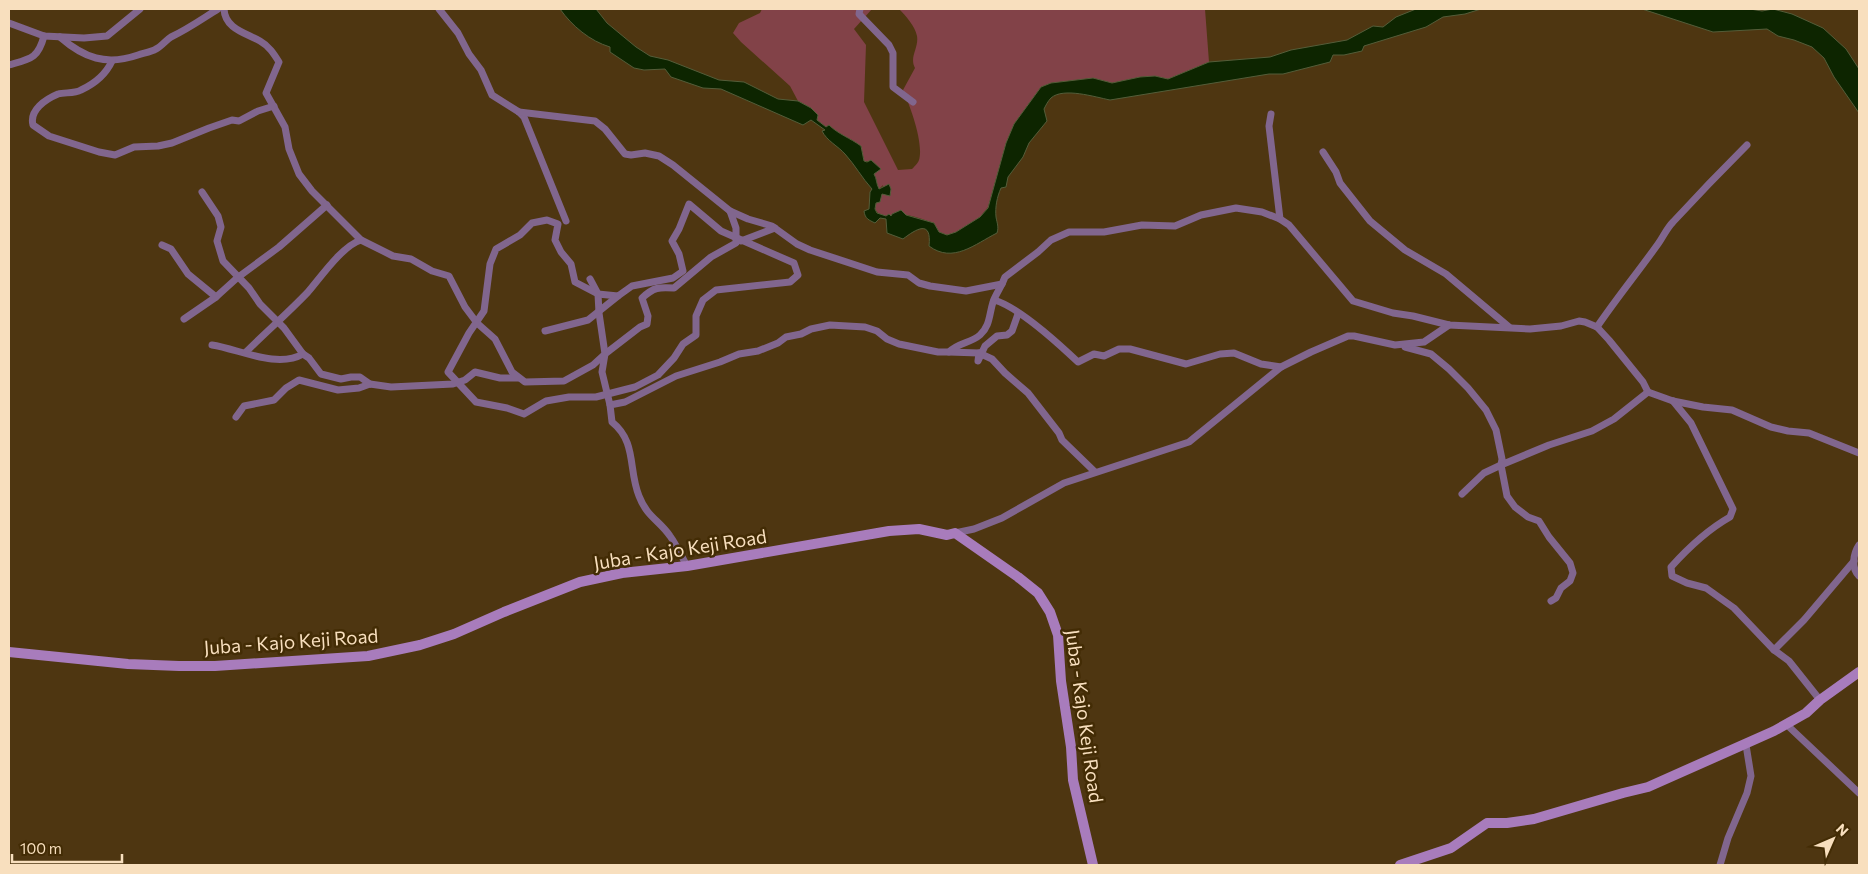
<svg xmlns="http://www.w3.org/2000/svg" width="1868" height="874" font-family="Commissioner,sans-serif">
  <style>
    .green { fill: #824248 }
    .water { fill: #0d2500; stroke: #545d39 }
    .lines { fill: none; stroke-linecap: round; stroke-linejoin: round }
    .street { stroke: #81668e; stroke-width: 7 }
    .secondary { stroke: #a87cbc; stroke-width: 10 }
    .labels { text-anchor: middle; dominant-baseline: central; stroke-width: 5; stroke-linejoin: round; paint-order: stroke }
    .street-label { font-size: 19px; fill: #f8dfbe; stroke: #432c05 }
  </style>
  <rect width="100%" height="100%" fill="#4e3611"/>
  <path class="green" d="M 762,9 L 872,9 L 854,29 L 866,45 L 864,102 L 898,170 L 912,169 C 914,167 918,163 919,160 C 924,143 910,106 903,90 L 915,68 C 909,57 919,48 917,36 C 915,26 906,16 899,9 L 1205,9 L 1209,62 L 1168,79 L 1155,76 L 1140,77 L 1112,83 L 1093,78 L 1051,83 L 1041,87 L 1014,124 L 1006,143 L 988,207 L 980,217 L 956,232 L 947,235 L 939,232 L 934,223 C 925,220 915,216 906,215 C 895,214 882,221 875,209 C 876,200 882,195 883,185 L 879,189 L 873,174 L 876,172 L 870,161 L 864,161 L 861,146 C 850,138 838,134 829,125 L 826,127 L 817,120 L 811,108 L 798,101 L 790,86 L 741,42 L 733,33 L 739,23 L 760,13 Z"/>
  <g class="water">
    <path d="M 560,9 L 596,9 L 607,23 L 636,47 L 650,56 L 668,60 L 719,80 L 744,82 L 778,99 L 798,101 L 811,108 L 818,115 L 817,120 L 826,127 L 829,125 C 838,134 850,138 861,146 L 864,161 L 867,162 L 871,160 L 881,169 L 874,174 C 877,179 876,183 879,189 L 889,184 L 891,189 L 890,196 L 882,194 L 880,202 L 876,203 L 875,209 L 877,213 L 886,216 L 889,214 L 891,216 L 892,214 L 901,210 L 906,215 L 934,223 L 939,232 L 947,235 L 956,232 L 980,217 L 988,208 L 1006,143 L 1014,124 L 1041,87 L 1051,83 L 1093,78 L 1112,83 L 1140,77 L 1155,76 L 1168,79 L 1209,62 L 1270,57 L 1291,50 L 1347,40 L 1373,26 L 1383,27 L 1396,17 L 1416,9 L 1481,9 L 1465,14 L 1443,17 L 1426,27 L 1364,46 L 1362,51 L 1344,55 L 1333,55 L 1330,62 L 1283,74 L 1269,74 L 1110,100 C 1095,97 1063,87 1051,98 C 1048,101 1046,105 1044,109 L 1047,121 L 1029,143 L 1023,157 L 1008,177 L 1006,187 L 1001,188 C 997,197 995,207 996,217 C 997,223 999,227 997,233 C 975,244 953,264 929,246 C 932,219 916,229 903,239 L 887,233 L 886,219 L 880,218 L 875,223 C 869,220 865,219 864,211 L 869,209 L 870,192 L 872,189 C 862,178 855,165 845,154 C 838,146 827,141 822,131 L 825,130 L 811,120 L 803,125 L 721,89 L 703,88 L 671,77 L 665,69 L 644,70 L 634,68 L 610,52 L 610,47 C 590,41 572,26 560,9 Z"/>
    <path d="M 1642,9 L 1750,9 L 1762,11 L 1773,9 L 1792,14 L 1823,28 L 1846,49 L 1859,69 L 1859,113 L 1834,77 L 1824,58 L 1812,47 L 1794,40 L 1778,36 L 1767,29 L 1713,32 Z"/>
  </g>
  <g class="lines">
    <g class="street">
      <path d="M 224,9 C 225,29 246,33 260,41 C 269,46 274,54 279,62 L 266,93 L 285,127 L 289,149 L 299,174 L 312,191 L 361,240 L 393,256 L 411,259 L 432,271 L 449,276 L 465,307 L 477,323 L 495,339 L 512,372 L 525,382 L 564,381 L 593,365 L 605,354 L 599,313 L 598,294 L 590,279"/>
      <path d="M 439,9 L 458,33 L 469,54 L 481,70 L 492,95 L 519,112 L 524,117 L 566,221"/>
      <path d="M 860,9 L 859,14 L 889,45 L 893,53 L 893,87 L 913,102"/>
      <path d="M 9,23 L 44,36 L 84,38 L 107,36 L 140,9"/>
      <path d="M 60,37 C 84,58 106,66 138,55 C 144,53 151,52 156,49 C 162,46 166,40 171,37 C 188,29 202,19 218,9"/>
      <path d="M 112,61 C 106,74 94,84 81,90 C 74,94 65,92 58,94 C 46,99 29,110 33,125 L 49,136 L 99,152 L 115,155 L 134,147 L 158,146 L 172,143 L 209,128 L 232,120 L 239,121 L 258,111 L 274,106"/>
      <path d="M 9,65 C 30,59 38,59 44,36"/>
      <path d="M 519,112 L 595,121 L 605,129 L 625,154 L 631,155 L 645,153 L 659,156 L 673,165 L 730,211 L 748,219 L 772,226 L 797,244 L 810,250 L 877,272 L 908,275 L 919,283 L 930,286 L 966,291 L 1002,284 L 1005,277 L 1038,252 L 1051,240 L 1069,232 L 1104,232 L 1142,225 L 1175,226 L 1201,215 L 1236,208 L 1262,212 L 1280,219"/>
      <path d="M 1271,114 L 1269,126 L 1280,219 L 1289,225 L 1353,301 L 1393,313 L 1413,316 L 1449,325 L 1530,329 L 1561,326 L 1579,321 L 1585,322 L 1597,327 L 1609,340 L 1643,382 L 1648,392 L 1673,401 L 1703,407 L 1732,410 L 1771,427 L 1788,431 L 1809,433 L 1859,453"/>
      <path d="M 1323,152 L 1336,172 L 1340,183 L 1370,221 L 1405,250 L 1446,274 L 1509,327"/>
      <path d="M 202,192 L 218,216 L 221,227 L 217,241 L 223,261 L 249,288 L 260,304 L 284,328 L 303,354 L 309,358 L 321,374 L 341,379 L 351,377 L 360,377 L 370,384"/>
      <path d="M 689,204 L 721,231 L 794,263 L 798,275 L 790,282 L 716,290 L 703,300 L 696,316 L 696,335 L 683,344 L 674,358 L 658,375 L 635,387 L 596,397 L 569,397 L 546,401 L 524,414 L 507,408 L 476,402 L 448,372 L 469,333 L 484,311 L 490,264 L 496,249 L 520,235 L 532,223 L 547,220 L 558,224 L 555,240 L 561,252 L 571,264 L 575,282 L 598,294 L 618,296 L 632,286 L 673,278 L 683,271 L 679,254 L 672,241 L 679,229 Z"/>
      <path d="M 741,241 L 775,228"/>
      <path d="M 162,245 L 171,249 L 188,274 L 216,297"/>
      <path d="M 994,300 C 1019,307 1059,344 1078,362 L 1094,354 L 1104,356 L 1119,349 L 1130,349 L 1186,364 L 1220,354 L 1234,353 L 1261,364 L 1281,367"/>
      <path d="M 184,319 L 216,297 L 237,278 L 279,247 L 327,205"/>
      <path d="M 1597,327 C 1616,299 1638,272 1658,244 C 1663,237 1667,228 1673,222 C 1697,196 1722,170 1747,145"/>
      <path d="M 545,331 L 588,320 L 618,296"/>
      <path d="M 212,345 C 239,349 277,369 303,354"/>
      <path d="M 1405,347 L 1431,354 L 1449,369 L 1468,388 L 1486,410 L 1496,430 L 1502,459 L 1501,465 L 1549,445 L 1592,431 L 1614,419 L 1648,392"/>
      <path d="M 246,352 C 266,332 288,313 308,292 C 321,277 342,246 361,240"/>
      <path d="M 949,352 L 979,353 L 992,359 L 1005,373 L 1028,393 L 1059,433 L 1062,440 L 1095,472"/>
      <path d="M 979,353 L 978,361 L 985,346 L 997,336 L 1007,335 L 1012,331 L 1018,314"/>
      <path d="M 1673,401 L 1691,423 L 1733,509 L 1730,517 C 1707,530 1689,547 1671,567 L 1672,576 L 1687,583 L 1706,588 L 1734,608 L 1774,650 L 1789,661 L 1820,700"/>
      <path d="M 610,405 L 602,372 L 605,354 L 640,327 L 647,324 L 648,316 L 642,298 C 654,287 659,287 674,288 L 711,257 L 736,243 L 736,228 L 730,211"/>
      <path d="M 236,417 L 244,406 L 274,400 L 286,388 L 299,380 L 338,390 L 359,388 L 370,384 L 391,387 L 453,384 L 465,380 L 475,372 L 500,378 L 518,378"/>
      <path d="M 1462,494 L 1484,473 L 1501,465 L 1507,496 L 1515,507 L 1528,517 L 1539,521 L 1549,537 L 1570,563 L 1573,573 L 1570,581 L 1561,588 L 1556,598 L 1551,601"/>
      <path d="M 955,533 L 974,529 L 1002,518 L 1064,483 L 1189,442 L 1281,367 L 1311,352 L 1348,336 L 1354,336 L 1395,345 L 1424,342 L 1449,325"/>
      <path d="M 1859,545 C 1853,554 1851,568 1859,576"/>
      <path d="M 687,566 C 682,557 676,544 670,536 C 659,520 647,517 639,496 C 628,469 637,442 612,422 L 610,405 L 625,402 L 676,376 L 720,362 L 739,354 L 758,351 L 778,343 L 786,337 L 801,334 L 811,329 L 830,325 L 865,327 L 877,331 L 887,339 L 899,344 L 938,352 L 949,352 C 957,343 971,343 980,335 C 990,326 989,315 993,302 C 995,296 999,290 1002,284"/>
      <path d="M 1774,650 L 1804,620 L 1854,561"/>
      <path d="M 1786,724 L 1859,793"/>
      <path d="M 1720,865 L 1728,838 L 1747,793 L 1751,776 L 1746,745"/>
    </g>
    <g class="secondary">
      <path d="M 9,652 L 128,664 L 179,666 L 215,666 L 368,656 L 420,645 L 454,634 L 504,612 L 580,582 L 622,573 L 687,566 L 889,531 L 919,529 L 947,535 L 955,533 L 1018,577 L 1038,593 L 1050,612 L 1058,635 L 1061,681 L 1071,747 L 1073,780 L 1093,865"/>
      <path d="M 1400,865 L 1451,848 L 1487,823 L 1507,823 L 1534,819 L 1623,793 L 1648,787 L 1774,731 L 1806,713 L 1820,700 L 1859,672"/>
    </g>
  </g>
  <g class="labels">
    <g class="street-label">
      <text transform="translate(680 549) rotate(-9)">Juba - Kajo Keji Road</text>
      <text transform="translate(291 641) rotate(-4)">Juba - Kajo Keji Road</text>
      <text transform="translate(1085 716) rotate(82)">Juba - Kajo Keji Road</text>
    </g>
  </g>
  <rect width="1868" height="874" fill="none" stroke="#f8dfbe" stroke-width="20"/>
  <g transform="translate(1833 839) rotate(45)" stroke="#432c05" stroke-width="4" paint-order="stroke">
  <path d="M0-4L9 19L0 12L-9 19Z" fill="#f8dfbe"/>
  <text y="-8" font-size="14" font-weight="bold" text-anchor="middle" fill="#f8dfbe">N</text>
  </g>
  <path d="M12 854v8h110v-8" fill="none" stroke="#f8dfbe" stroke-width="2.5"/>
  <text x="20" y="854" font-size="15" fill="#f8dfbe" stroke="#432c05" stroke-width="4" paint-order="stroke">100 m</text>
</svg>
